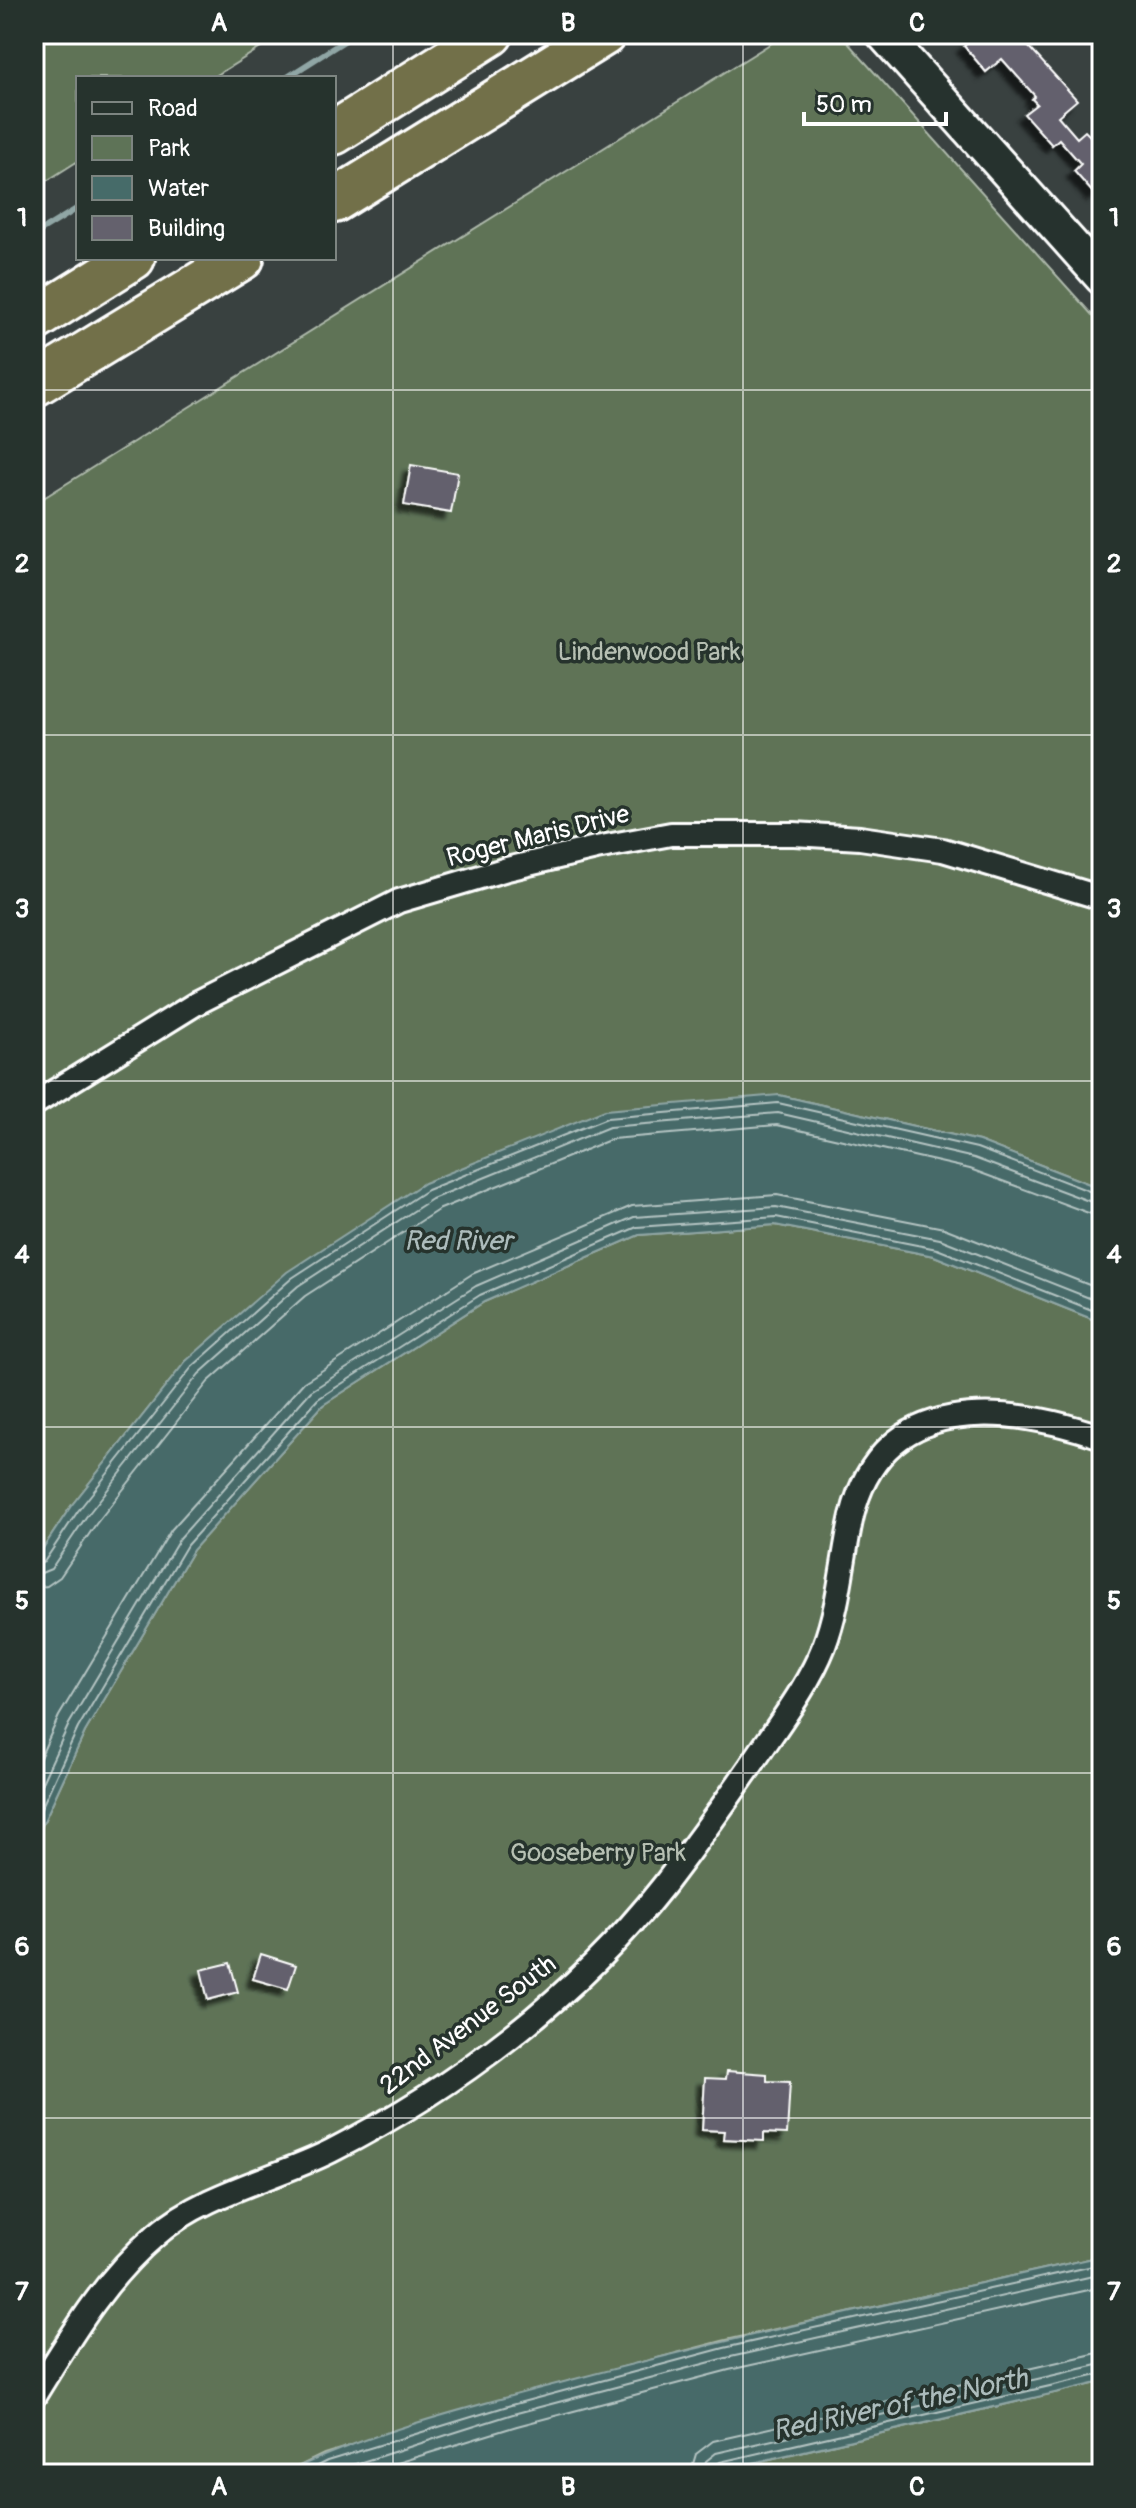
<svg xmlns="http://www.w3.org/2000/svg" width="1136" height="2508" font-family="Pangolin,sans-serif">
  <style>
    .green { fill: #5e7357; stroke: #aeb9ab; stroke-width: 2 }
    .water { fill: #466b69; stroke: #90a6a5; stroke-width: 2 }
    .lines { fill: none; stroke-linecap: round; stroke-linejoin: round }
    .shore { stroke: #b5c4c3; stroke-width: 2 }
    .stream { stroke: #90a6a5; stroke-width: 6 }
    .building { fill: #64616d; stroke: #fff; stroke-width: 2; filter: url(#shadow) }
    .street-casing { stroke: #fff; stroke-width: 28 }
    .secondary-casing { stroke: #fff; stroke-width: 38 }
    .highway-casing { stroke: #fff; stroke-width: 48 }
    .street { stroke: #26332d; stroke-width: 22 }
    .secondary { stroke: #26332d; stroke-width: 32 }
    .highway { stroke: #726f4a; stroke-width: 42 }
    .grid { fill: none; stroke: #fff; stroke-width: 2; stroke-opacity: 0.55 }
    .labels { text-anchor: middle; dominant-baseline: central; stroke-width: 7; stroke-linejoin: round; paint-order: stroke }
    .park-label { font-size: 26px; fill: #b7c0b3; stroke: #26332d }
    .street-label { font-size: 26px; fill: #fff; stroke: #26332d }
    .water-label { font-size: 28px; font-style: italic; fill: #acbcbc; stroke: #26332d }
    .neatline { fill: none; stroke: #fff; stroke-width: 3 }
    .grid-label { font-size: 26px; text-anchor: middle; font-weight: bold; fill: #fff }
  </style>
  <defs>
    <filter id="shadow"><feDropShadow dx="-7" dy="7" stdDeviation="2" flood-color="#0009"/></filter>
  </defs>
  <rect width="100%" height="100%" fill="#394140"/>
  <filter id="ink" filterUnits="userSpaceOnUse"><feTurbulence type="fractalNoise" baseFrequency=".0125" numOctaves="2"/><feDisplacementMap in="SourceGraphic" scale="16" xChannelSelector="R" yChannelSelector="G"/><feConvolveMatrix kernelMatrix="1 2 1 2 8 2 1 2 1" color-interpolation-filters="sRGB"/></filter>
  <g filter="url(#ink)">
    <g class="green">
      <path d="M 34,34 L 283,34 L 212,78 L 78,78 L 78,161 L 34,189 Z"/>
      <path d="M 786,34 L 840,34 L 1102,326 L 1102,1189 L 979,1141 L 779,1095 L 186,1361 L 71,1506 L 34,1562 L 34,504 Z"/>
      <path d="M 775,1225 L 934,1256 L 1102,1323 L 1102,2256 L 722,2341 L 509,2397 L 324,2454 L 283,2474 L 34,2474 L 34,1843 L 85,1732 L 193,1550 L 323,1405 L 484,1302 L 639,1235 Z"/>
      <path d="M 1102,2382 L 1102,2474 L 705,2474 Z"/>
    </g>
    <g class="water">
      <path d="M 779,1095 L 979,1141 L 1102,1189 L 1102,1323 L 934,1256 L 775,1225 L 639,1235 L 484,1302 L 323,1405 L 193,1550 L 85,1732 L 34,1843 L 34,1562 L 71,1506 L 186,1361 L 287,1272 L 424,1183 L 605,1110 Z"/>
      <path d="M 1102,2256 L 1102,2382 L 705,2474 L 283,2474 C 372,2431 474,2406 571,2380 C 747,2334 925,2296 1102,2256 Z"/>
    </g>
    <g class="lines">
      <g class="shore">
        <path d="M 34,1566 L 44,1562 L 78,1511 L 192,1367 L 292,1278 L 427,1190 L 607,1118 L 778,1103 L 977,1148 L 1102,1196"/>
        <path d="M 34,1576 L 51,1569 L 86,1517 L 199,1374 L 298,1286 L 432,1199 L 609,1127 L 778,1113 L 974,1158 L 1102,1206"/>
        <path d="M 34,1588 L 47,1586 L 60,1577 L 96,1524 L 208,1382 L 305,1296 L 438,1210 L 612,1139 L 777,1125 L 970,1169 L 1102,1218"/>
        <path d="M 34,1771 L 59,1716 L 171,1530 L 304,1382 L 472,1274 L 632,1206 L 777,1195 L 944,1228 L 1102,1290"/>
        <path d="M 34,1800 L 69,1724 L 180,1538 L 311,1391 L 476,1286 L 634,1217 L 776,1207 L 940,1239 L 1102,1303"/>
        <path d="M 34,1824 L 78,1728 L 187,1545 L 318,1399 L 480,1295 L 637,1227 L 776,1217 L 937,1249 L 1102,1314"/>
        <path d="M 301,2474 L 327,2461 L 511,2405 L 724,2348 L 1102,2264"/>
        <path d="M 324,2474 L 513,2414 L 726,2358 L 1102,2274"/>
        <path d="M 361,2474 L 517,2426 L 729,2370 L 1102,2287"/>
        <path d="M 690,2474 L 696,2454 L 713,2441 L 1102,2352"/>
        <path d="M 702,2474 L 706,2461 L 716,2453 L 1102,2364"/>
        <path d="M 712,2474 L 714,2466 L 720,2462 L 1102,2374"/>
      </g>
      <g class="stream">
        <path d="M 286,78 L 355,34"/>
        <path d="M 34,235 L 78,208"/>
      </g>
    </g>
    <g class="building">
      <path d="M 978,34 L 1017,34 L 1077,100 L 1058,116 L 1077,138 L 1085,131 L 1092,138 L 1102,129 L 1102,187 L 1094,194 L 1074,171 L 1081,164 L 1059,139 L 1052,145 L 1024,114 L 1037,104 L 1032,99 L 1035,96 L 1002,59 L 986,72 L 964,46 Z"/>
      <path d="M 411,465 L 458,473 L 451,513 L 404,505 Z"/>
      <path d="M 261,1954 L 296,1965 L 288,1989 L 253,1979 Z"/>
      <path d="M 230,1963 L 238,1992 L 208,2000 L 201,1970 Z"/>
      <path d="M 727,2071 L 767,2074 L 767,2081 L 790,2082 L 787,2134 L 764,2133 L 764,2141 L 723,2139 L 724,2131 L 702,2130 L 705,2078 L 726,2079 Z"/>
    </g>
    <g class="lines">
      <defs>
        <g id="street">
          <path d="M 34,1104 L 197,1003 L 399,901 L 507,869 L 596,848 L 671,834 L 794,834 L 860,838 L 943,850 L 1102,898"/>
          <path d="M 34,2396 C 70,2338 103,2280 156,2235 C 204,2193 275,2179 331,2151 C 457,2087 576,1997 664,1885 C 700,1838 735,1789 769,1739 C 789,1710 811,1679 824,1646 C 840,1604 842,1559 852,1516 C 882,1391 1006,1404 1102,1437"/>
        </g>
        <path id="secondary" d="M 883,34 L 1102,278"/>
        <g id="highway">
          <path d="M 334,133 L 491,34"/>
          <path d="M 334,201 L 604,34"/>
          <path d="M 34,320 L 133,258"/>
          <path d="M 34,385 L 242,258"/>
        </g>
      </defs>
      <use href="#street" class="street-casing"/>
      <use href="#secondary" class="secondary-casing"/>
      <use href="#highway" class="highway-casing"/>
      <use href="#street" class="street"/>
      <use href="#secondary" class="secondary"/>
      <use href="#highway" class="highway"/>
    </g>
  </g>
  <path class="grid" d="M 393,34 L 393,2474M 743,34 L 743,2474M 34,390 L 1102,390M 34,735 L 1102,735M 34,1081 L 1102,1081M 34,1427 L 1102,1427M 34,1773 L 1102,1773M 34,2118 L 1102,2118"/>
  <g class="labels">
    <g class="park-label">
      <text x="649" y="652">Lindenwood Park</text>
      <text x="598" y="1853">Gooseberry Park</text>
    </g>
    <g class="street-label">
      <text transform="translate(538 836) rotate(-14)">Roger Maris Drive</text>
      <text transform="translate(468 2025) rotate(-37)">22nd Avenue South</text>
    </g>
    <g class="water-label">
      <text x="458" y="1241">Red River</text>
      <text transform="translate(900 2405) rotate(-12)">Red River of the North</text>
    </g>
  </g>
  <rect width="1136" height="2508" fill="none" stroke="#26332d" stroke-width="88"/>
  <rect x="76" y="76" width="260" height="184" fill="#26332d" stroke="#7d8581" stroke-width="2"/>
  <rect x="92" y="102" width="40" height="12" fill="#26332d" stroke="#7d8581" stroke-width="2"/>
  <text x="148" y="116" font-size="24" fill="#ffffff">Road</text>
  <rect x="92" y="136" width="40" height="24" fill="#5e7357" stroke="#7d8581" stroke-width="2"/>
  <text x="148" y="156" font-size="24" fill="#ffffff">Park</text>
  <rect x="92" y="176" width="40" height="24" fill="#466b69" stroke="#7d8581" stroke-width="2"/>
  <text x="148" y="196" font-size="24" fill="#ffffff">Water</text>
  <rect x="92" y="216" width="40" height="24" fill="#64616d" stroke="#7d8581" stroke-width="2"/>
  <text x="148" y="236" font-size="24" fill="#ffffff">Building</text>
  <path d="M804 112v12h142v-12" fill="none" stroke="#ffffff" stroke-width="4"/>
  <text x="816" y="112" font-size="24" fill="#ffffff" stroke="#26332d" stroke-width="6" paint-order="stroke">50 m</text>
  <rect x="44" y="44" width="1048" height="2420" class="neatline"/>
  <g class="grid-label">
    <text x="219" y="31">A</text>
    <text x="568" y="31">B</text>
    <text x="917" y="31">C</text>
    <text x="22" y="226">1</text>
    <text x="1114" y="226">1</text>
    <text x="22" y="572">2</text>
    <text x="1114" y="572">2</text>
    <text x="22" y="917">3</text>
    <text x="1114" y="917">3</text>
    <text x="22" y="1263">4</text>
    <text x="1114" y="1263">4</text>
    <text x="22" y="1609">5</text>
    <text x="1114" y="1609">5</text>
    <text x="22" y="1955">6</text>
    <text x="1114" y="1955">6</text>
    <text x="22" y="2300">7</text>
    <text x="1114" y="2300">7</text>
    <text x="219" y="2495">A</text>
    <text x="568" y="2495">B</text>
    <text x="917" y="2495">C</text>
  </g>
</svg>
